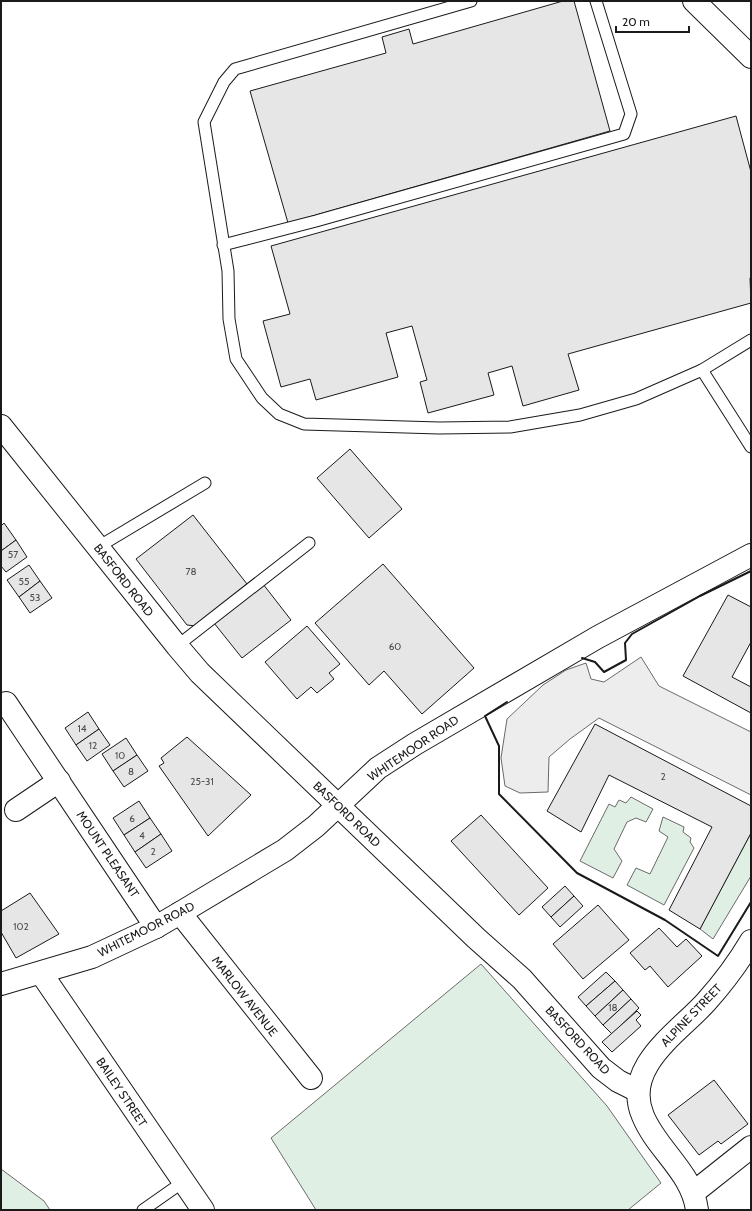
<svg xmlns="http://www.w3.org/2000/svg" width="752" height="1211" font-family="Cabin,sans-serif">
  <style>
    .green { fill: #e0efe3; stroke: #6a6a6a }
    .parking { fill: #ededed; stroke: #6a6a6a }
    .building { fill: #e6e6e6; stroke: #1a1a1a }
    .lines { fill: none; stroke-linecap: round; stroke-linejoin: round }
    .service-casing { stroke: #1a1a1a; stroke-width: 13 }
    .minor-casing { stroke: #1a1a1a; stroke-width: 24 }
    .tertiary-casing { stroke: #1a1a1a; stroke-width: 24 }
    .service { stroke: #fff; stroke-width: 11 }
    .minor { stroke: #fff; stroke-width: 22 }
    .tertiary { stroke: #fff; stroke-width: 22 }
    .wall { stroke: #1a1a1a; stroke-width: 2 }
    .labels { text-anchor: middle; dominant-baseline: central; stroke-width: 3; stroke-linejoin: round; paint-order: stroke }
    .number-label { font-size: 10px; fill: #4d4d4d }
    .street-label { font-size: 12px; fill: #1a1a1a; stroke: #fff }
  </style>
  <rect width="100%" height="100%" fill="#fff"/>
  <g class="green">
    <path d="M 631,797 L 653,809 L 646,822 L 636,818 L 627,822 L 614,849 L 622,861 L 613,878 L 580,861 L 609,804 L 615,807 L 619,800 L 626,803 Z"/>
    <path d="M 663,817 L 684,827 L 683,832 L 691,838 L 690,842 L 694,848 L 664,905 L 627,885 L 636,868 L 650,874 L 668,837 L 659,831 Z"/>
    <path d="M 751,833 L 751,876 L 713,939 L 700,929 Z"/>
    <path d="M 481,964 L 607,1106 L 661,1183 L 628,1210 L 316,1210 L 271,1138 Z"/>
    <path d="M 1,1169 L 44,1201 L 50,1210 L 1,1210 Z"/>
  </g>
  <path class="parking" d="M 641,657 L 659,686 L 751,732 L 751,795 L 599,718 L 570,739 L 549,757 L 548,792 L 520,793 L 505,786 L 501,758 L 507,719 L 543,685 L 566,670 L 586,663 L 591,679 L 604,682 Z"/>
  <g class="building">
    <path d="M 563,1 L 574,1 L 610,131 L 288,223 L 250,91 L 386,53 L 382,37 L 409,29 L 413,44 Z"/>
    <path d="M 736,116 L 751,172 L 751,277 L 750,278 L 751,303 L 568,354 L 579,390 L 523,406 L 512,366 L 488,373 L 494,395 L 428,413 L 420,382 L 427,380 L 412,326 L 386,333 L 398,377 L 316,400 L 310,379 L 281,387 L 263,321 L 290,314 L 271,246 Z"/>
    <path d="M 350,449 L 402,509 L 369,538 L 317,478 Z"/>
    <path d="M 193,515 L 247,584 L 196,626 L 187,625 L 136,559 Z"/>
    <path d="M 4,523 L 16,540 L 1,551 L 1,526 Z"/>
    <path d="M 16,540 L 27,557 L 6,572 L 1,566 L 1,551 Z"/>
    <path d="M 383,564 L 474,668 L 422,714 L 384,671 L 369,685 L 315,623 Z"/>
    <path d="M 29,565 L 40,581 L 19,597 L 7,580 Z"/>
    <path d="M 40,581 L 52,598 L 30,613 L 19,597 Z"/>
    <path d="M 263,584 L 291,620 L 242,658 L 214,623 Z"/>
    <path d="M 728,595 L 751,607 L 751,642 L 732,677 L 751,687 L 751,713 L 683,676 Z"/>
    <path d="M 307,626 L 340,664 L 329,673 L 334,679 L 317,693 L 311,687 L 297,699 L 265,662 Z"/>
    <path d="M 88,712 L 99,729 L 76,745 L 65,728 Z"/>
    <path d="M 595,724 L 751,806 L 751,833 L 700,929 L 669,910 L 712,827 L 609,775 L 581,832 L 547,811 Z"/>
    <path d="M 99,729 L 110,745 L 87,761 L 76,745 Z"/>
    <path d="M 187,737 L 251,795 L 208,836 L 159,766 L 164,763 L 161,758 Z"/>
    <path d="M 126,738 L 137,755 L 113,771 L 102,754 Z"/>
    <path d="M 137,755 L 148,771 L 124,787 L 113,771 Z"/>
    <path d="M 139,801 L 150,818 L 124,835 L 113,818 Z"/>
    <path d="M 481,815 L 548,888 L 519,915 L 451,841 Z"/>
    <path d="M 150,818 L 161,834 L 135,852 L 124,835 Z"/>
    <path d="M 161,834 L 172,851 L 146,868 L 135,852 Z"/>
    <path d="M 565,886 L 574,896 L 551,917 L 542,907 Z"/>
    <path d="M 30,893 L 59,934 L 16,958 L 1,932 L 1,911 Z"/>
    <path d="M 574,896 L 583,906 L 560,927 L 551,917 Z"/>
    <path d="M 598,905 L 629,940 L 583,979 L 553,944 Z"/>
    <path d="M 659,928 L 677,947 L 686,939 L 702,956 L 668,987 L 650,966 L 645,970 L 630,953 Z"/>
    <path d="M 606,972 L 615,981 L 586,1006 L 578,997 Z"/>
    <path d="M 615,981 L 623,990 L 595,1016 L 586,1006 Z"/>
    <path d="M 623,990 L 631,999 L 603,1025 L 595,1016 Z"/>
    <path d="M 631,999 L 639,1008 L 612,1034 L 603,1025 Z"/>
    <path d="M 637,1011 L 641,1015 L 636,1020 L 641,1026 L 612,1052 L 602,1042 Z"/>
    <path d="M 714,1080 L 748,1124 L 721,1144 L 718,1141 L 699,1155 L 668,1115 Z"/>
  </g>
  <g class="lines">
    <defs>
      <g id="service">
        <path d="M 471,1 L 235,69 L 224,82 L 204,122 L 228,271 L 229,319 L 236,359 L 262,398 L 279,414 L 304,424 L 439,428 L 510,427 L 580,415 L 636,399 L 702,370 L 751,340"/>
        <path d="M 223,245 L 316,221 L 624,134 L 631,114 L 596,1"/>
        <path d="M 702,370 L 751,447"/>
        <path d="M 98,547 L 205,483"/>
        <path d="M 177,646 L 309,543"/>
        <path d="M 143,1210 L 183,1182"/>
      </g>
      <g id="minor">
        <path d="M 1,426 L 177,646 L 200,673 L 476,938 L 522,979 L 601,1068 L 618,1081 L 638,1091"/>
        <path d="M 6,703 L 156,927"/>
        <path d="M 16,810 L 59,781"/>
        <path d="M 180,913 L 311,1078"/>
        <path d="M 41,973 L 203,1210"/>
        <path d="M 1,984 L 92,957 L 156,927 L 180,913 L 285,850 L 316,826 L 378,768 L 415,744 L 598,637 L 751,555"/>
        <path d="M 693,1193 L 751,1147"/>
      </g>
      <g id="tertiary">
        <path d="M 694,1 L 751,57"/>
        <path d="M 697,1210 C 692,1172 657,1150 643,1116 C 622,1067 678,1033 706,1002 C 723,983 738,963 751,941"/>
      </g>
    </defs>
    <use href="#service" class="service-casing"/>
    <use href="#minor" class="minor-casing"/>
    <use href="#tertiary" class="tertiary-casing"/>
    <use href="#service" class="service"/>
    <use href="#minor" class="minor"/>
    <use href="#tertiary" class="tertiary"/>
    <g class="wall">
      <path d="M 582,658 L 595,662 L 604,672 L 626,660 L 625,643 L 632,634 L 700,596 L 751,571"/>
      <path d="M 507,702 L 485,716 L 499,746 L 499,794 L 577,873 L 665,920 L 718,956 L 751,902"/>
    </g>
  </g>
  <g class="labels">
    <g class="number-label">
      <text x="13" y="554">57</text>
      <text x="191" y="571">78</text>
      <text x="24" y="581">55</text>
      <text x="35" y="597">53</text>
      <text x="395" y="646">60</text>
      <text x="82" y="728">14</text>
      <text x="93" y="745">12</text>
      <text x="120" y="755">10</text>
      <text x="131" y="771">8</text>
      <text x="663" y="776">2</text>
      <text x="202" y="781">25-31</text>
      <text x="132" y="818">6</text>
      <text x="142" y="835">4</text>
      <text x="153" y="851">2</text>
      <text x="21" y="926">102</text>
      <text x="613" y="1007">18</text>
    </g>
    <g class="street-label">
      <text transform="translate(124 580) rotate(52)">BASFORD ROAD</text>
      <text transform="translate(413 748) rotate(-34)">WHITEMOOR ROAD</text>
      <text transform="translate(347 814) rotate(44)">BASFORD ROAD</text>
      <text transform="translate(108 854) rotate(56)">MOUNT PLEASANT</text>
      <text transform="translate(146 929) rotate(-27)">WHITEMOOR ROAD</text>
      <text transform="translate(245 996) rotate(52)">MARLOW AVENUE</text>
      <text transform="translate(691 1015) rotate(-46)">ALPINE STREET</text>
      <text transform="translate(578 1040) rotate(47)">BASFORD ROAD</text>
      <text transform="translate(122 1092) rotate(56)">BAILEY STREET</text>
    </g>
  </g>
  <rect width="752" height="1211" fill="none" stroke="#1a1a1a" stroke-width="4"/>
  <path d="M616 26v6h73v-6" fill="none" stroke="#1a1a1a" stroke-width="2"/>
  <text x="622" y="26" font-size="12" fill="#1a1a1a" stroke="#ffffff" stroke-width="3" paint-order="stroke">20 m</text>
</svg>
